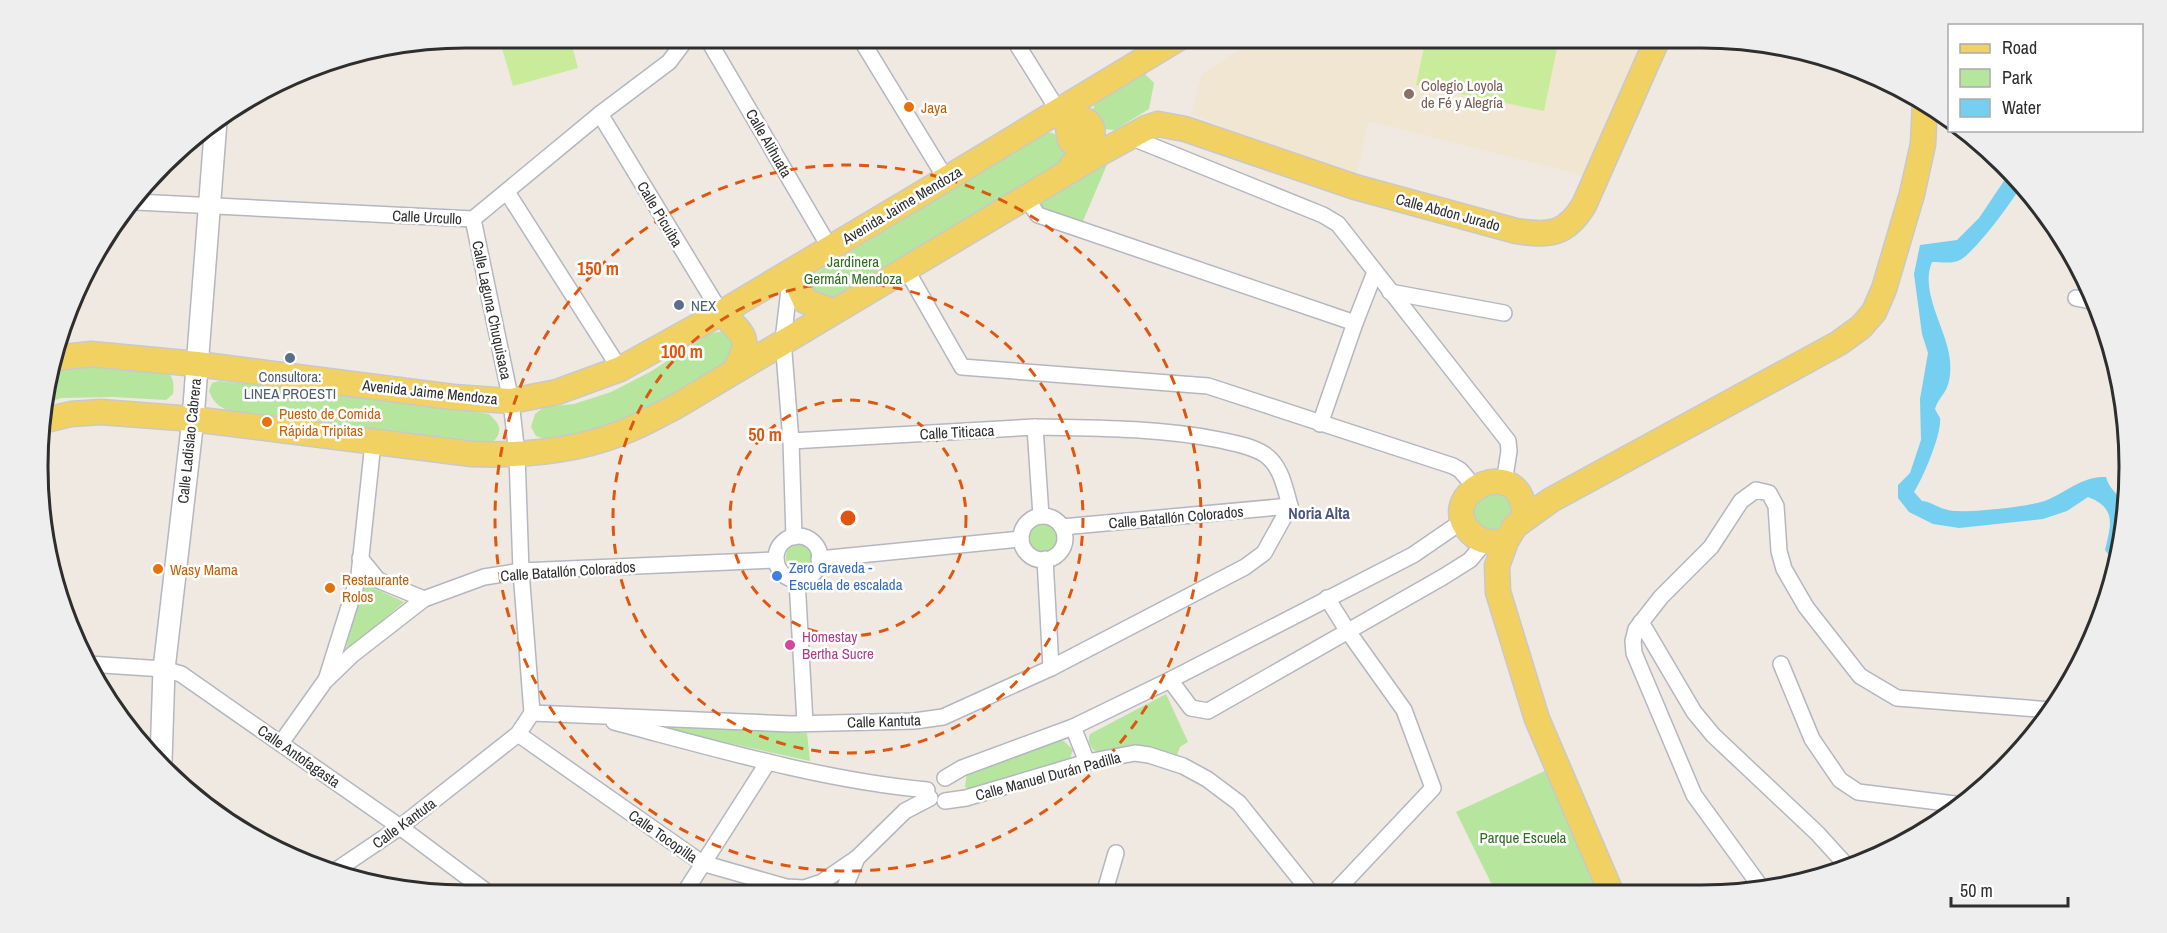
<svg xmlns="http://www.w3.org/2000/svg" width="2167" height="933" font-family="'Archivo Narrow',sans-serif">
  <style>
    .education { fill: #f0e6d1 }
    .green { fill: #b6e59e }
    .pitch { fill: #c9ec9a }
    .water { fill: #75cff0 }
    .lines { fill: none; stroke-linecap: round; stroke-linejoin: round }
    .minor-casing { stroke: #b4b7c1; stroke-width: 18 }
    .secondary-casing { stroke: #b4b7c1; stroke-width: 24 }
    .primary-casing { stroke: #c9c9c9; stroke-width: 27 }
    .minor { stroke: #fff; stroke-width: 15 }
    .secondary { stroke: #fff; stroke-width: 21 }
    .primary { stroke: #f2d163; stroke-width: 24 }
    .ring { fill: none; stroke: #df570e; stroke-width: 3; stroke-dasharray: 10 8 }
    .education-dot { fill: #8d6e63; stroke: #fff; stroke-width: 2 }
    .food-dot { fill: #e8710a; stroke: #fff; stroke-width: 2 }
    .service-dot { fill: #5c6f8a; stroke: #fff; stroke-width: 2 }
    .shop-dot { fill: #3f7fe0; stroke: #fff; stroke-width: 2 }
    .hotel-dot { fill: #d1479c; stroke: #fff; stroke-width: 2 }
    .labels { text-anchor: middle; dominant-baseline: central; stroke-width: 5; stroke-linejoin: round; paint-order: stroke }
    .education-label { font-size: 15px; fill: #785e54; stroke: #fff; text-anchor: start }
    .food-label { font-size: 15px; fill: #c56008; stroke: #fff; text-anchor: start }
    .street-label { font-size: 15px; fill: #2e2e2e; stroke: #fff }
    .park-label { font-size: 15px; fill: #2c6e1b; stroke: #fff }
    .service-label { font-size: 15px; fill: #4e5e75; stroke: #fff; text-anchor: start }
    .shop-label { font-size: 15px; fill: #366cbe; stroke: #fff; text-anchor: start }
    .hotel-label { font-size: 15px; fill: #b23c85; stroke: #fff; text-anchor: start }
    .neighbourhood-label { font-size: 16px; font-weight: bold; fill: #4d5680; stroke: #fff }
    .rim { fill: none; stroke: #2e2e2e; stroke-width: 3 }
    .centre { fill: #df570e; stroke: #fff; stroke-width: 3 }
    .ring-label { font-size: 18px; text-anchor: middle; font-weight: bold; fill: #df570e; stroke: #fff; stroke-width: 5; stroke-linejoin: round; paint-order: stroke }
  </style>
  <rect width="100%" height="100%" fill="#efe9e1"/>
  <path class="education" d="M 1258,38 L 1647,38 L 1586,176 L 1369,121 L 1356,175 L 1300,157 L 1191,114 L 1202,74 Z"/>
  <g class="green">
    <path d="M 1144,73 L 1154,83 L 1149,109 L 1115,130 L 1103,129 C 1094,119 1090,114 1096,101 Z"/>
    <path d="M 1047,132 C 1059,134 1061,138 1066,149 L 1063,158 L 1057,165 L 833,303 L 820,303 L 804,280 Z"/>
    <path d="M 1111,155 L 1083,221 L 1047,211 L 1040,205 L 1044,196 Z"/>
    <path d="M 725,331 L 738,350 L 725,369 L 607,429 L 554,442 L 536,436 L 531,427 L 535,414 L 544,407 L 574,404 L 611,392 L 650,372 L 711,333 Z"/>
    <path d="M 70,363 L 167,371 C 174,378 174,385 173,394 L 166,400 L 113,397 L 61,398 L 44,404 L 46,383 L 51,368 Z"/>
    <path d="M 219,381 L 382,397 L 489,414 C 502,426 503,432 490,445 L 229,411 C 218,406 213,402 209,391 L 212,383 Z"/>
    <path d="M 1497,488 L 1517,508 C 1505,516 1499,525 1493,537 L 1477,532 L 1471,501 Z"/>
    <circle cx="1043" cy="539" r="17"/>
    <circle cx="799" cy="557" r="13"/>
    <path d="M 363,583 L 404,602 L 345,652 Z"/>
    <path d="M 1166,694 L 1188,742 L 1180,747 L 1177,755 C 1150,746 1124,745 1096,752 C 1090,747 1087,742 1090,734 Z"/>
    <path d="M 652,719 L 807,733 L 810,761 L 647,725 Z"/>
    <path d="M 1058,740 L 1064,741 L 1073,750 L 1069,761 L 971,790 L 965,787 L 967,773 Z"/>
    <path d="M 1547,770 L 1602,892 L 1496,893 L 1456,812 Z"/>
  </g>
  <g class="pitch">
    <path d="M 499,38 L 570,38 L 578,68 L 513,86 Z"/>
    <path d="M 1426,38 L 1559,38 L 1544,111 L 1416,85 Z"/>
  </g>
  <path class="water" d="M 2010,172 L 2021,185 C 2015,199 1973,254 1960,260 C 1953,264 1940,262 1932,262 C 1919,292 1948,331 1950,361 C 1951,372 1950,384 1944,393 C 1940,399 1937,402 1935,409 C 1936,411 1939,416 1940,418 C 1942,434 1923,478 1914,492 L 1922,501 C 1932,502 1938,508 1948,510 C 1963,514 2020,507 2037,503 C 2061,498 2080,475 2106,477 C 2109,489 2117,492 2121,502 C 2129,522 2121,543 2116,564 L 2105,550 C 2111,525 2117,508 2088,497 L 2067,511 L 2043,519 L 1959,528 L 1933,524 L 1909,512 L 1898,498 L 1898,485 L 1910,473 L 1921,440 L 1920,399 L 1928,353 L 1922,334 L 1914,274 L 1920,245 L 1957,240 L 1979,218 Z"/>
  <g class="lines">
    <defs>
      <g id="minor">
        <path d="M 707,38 L 830,248"/>
        <path d="M 860,38 L 946,179"/>
        <path d="M 1013,38 L 1051,99 L 1060,118"/>
        <path d="M 600,114 L 721,313"/>
        <path d="M 1130,137 L 1323,215 L 1338,224 L 1508,441 L 1509,451 L 1504,483"/>
        <path d="M 507,192 L 620,369"/>
        <path d="M 1026,198 L 1038,215 L 1355,323"/>
        <path d="M 136,202 L 473,219 L 600,114 L 669,62 L 687,38"/>
        <path d="M 473,219 L 511,401 L 517,455 L 521,571 L 532,713"/>
        <path d="M 906,269 L 962,367 L 1208,386 L 1453,466 L 1460,470 L 1475,487"/>
        <path d="M 791,273 L 783,340 L 791,441 L 794,537"/>
        <path d="M 1390,292 L 1504,313"/>
        <path d="M 2076,298 L 2095,302"/>
        <path d="M 1320,424 L 1355,323 L 1375,272"/>
        <path d="M 791,441 L 1035,427 L 1041,516"/>
        <circle cx="1043" cy="538" r="22"/>
        <path d="M 1062,527 L 1290,506"/>
        <circle cx="798" cy="558" r="22"/>
        <path d="M 360,558 L 378,580 L 424,599"/>
        <path d="M 819,559 L 1021,539"/>
        <path d="M 1045,559 L 1051,668"/>
        <path d="M 797,580 L 805,723"/>
        <path d="M 1327,598 L 1347,630 L 1404,710 L 1433,788 L 1334,893"/>
        <path d="M 1641,622 L 1694,712 L 1713,735 L 1817,833 L 1848,867"/>
        <path d="M 88,664 L 164,669 L 181,674 L 400,827 L 491,895"/>
        <path d="M 1781,664 L 1812,739 L 1840,780 L 1858,792 L 1963,805"/>
        <path d="M 327,677 L 359,575 L 373,443"/>
        <path d="M 1170,680 L 1191,708 L 1208,711 L 1443,577 L 1470,560 L 1485,542"/>
        <path d="M 532,713 L 791,724 L 914,721 L 943,717 L 1051,668 L 1245,567 L 1264,553 L 1290,506 C 1285,488 1281,465 1264,454 C 1252,446 1234,443 1220,440 C 1160,428 1097,428 1035,427"/>
        <path d="M 614,722 C 717,749 821,780 927,790"/>
        <path d="M 1073,727 L 1087,762"/>
        <path d="M 518,734 L 702,863 L 786,887 L 804,888 L 822,882 L 857,858"/>
        <path d="M 281,743 L 325,681 L 352,655 L 424,599 L 484,577 L 521,571 L 776,560"/>
        <path d="M 945,778 L 962,768 L 1073,727 L 1170,680 L 1413,555 L 1464,520"/>
        <path d="M 945,801 L 966,798 L 1087,762 L 1135,753 L 1149,755 L 1183,766 L 1207,779 L 1239,803 L 1311,893"/>
        <path d="M 332,873 L 400,827 L 518,734 L 532,713"/>
        <path d="M 1763,890 L 1694,795 L 1634,653 L 1633,641 L 1636,629 L 1661,597 L 1711,547 L 1741,501 L 1756,490 L 1769,493 L 1776,506 L 1779,551 L 1784,569 L 1806,607 L 1860,676 L 1897,698 L 2052,710"/>
        <path d="M 842,894 L 857,858 L 905,811 L 930,798"/>
        <path d="M 1104,894 L 1116,853"/>
        <path d="M 683,895 L 768,762"/>
      </g>
      <path id="secondary" d="M 161,761 L 164,669 L 193,419 L 216,121"/>
      <g id="primary">
        <path d="M 1072,165 C 1082,153 1104,132 1085,120 L 1072,121 L 1068,128 L 1070,140 L 1078,145 L 1089,141"/>
        <path d="M 792,272 L 805,301 L 833,311"/>
        <path d="M 721,313 C 745,335 752,339 735,370"/>
        <path d="M 55,358 L 91,354 L 197,364 L 453,397 L 511,401 L 557,392 L 620,369 L 721,313 L 946,179 L 1179,38"/>
        <path d="M 42,421 L 71,414 L 101,412 L 193,419 L 472,454 C 526,456 583,451 633,428 C 647,422 661,414 675,407 L 1095,156 L 1146,128 L 1158,124 L 1185,129 L 1355,187 L 1516,231 C 1549,236 1566,235 1584,205 L 1658,38"/>
        <path d="M 1506,541 C 1493,543 1481,543 1471,533 C 1431,492 1526,449 1524,518"/>
        <path d="M 1611,892 L 1537,719 L 1498,592 L 1497,566 L 1506,541 L 1515,526 L 1551,500 L 1839,343 L 1861,327 L 1874,312 L 1884,289 L 1912,194 L 1923,144 L 1925,102"/>
      </g>
    </defs>
    <use href="#minor" class="minor-casing"/>
    <use href="#secondary" class="secondary-casing"/>
    <use href="#primary" class="primary-casing"/>
    <use href="#minor" class="minor"/>
    <use href="#secondary" class="secondary"/>
    <use href="#primary" class="primary"/>
  </g>
  <g class="ring">
    <circle cx="848" cy="518" r="118"/>
    <circle cx="848" cy="518" r="235"/>
    <circle cx="848" cy="518" r="353"/>
  </g>
  <circle class="education-dot" cx="1409" cy="94" r="6"/>
  <g class="food-dot">
    <circle cx="909" cy="107" r="6"/>
    <circle cx="267" cy="422" r="6"/>
    <circle cx="158" cy="569" r="6"/>
    <circle cx="330" cy="588" r="6"/>
  </g>
  <g class="service-dot">
    <circle cx="679" cy="305" r="6"/>
    <circle cx="290" cy="358" r="6"/>
  </g>
  <circle class="shop-dot" cx="777" cy="576" r="6"/>
  <circle class="hotel-dot" cx="790" cy="645" r="6"/>
  <g class="labels">
    <g class="education-label">
      <text x="1421" y="85">Colegio Loyola<tspan x="1421" dy="17">de Fé y Alegría</tspan></text>
    </g>
    <g class="food-label">
      <text x="921" y="107">Jaya</text>
      <text x="279" y="413">Puesto de Comida<tspan x="279" dy="17">Rápida Tripitas</tspan></text>
      <text x="170" y="569">Wasy Mama</text>
      <text x="342" y="579">Restaurante<tspan x="342" dy="17">Rolos</tspan></text>
    </g>
    <g class="street-label">
      <text transform="translate(769 143) rotate(60)">Calle Alihuata</text>
      <text transform="translate(902 205) rotate(-31)">Avenida Jaime Mendoza</text>
      <text transform="translate(1448 212) rotate(15)">Calle Abdon Jurado</text>
      <text transform="translate(660 214) rotate(59)">Calle Picuiba</text>
      <text transform="translate(427 217) rotate(3)">Calle Urcullo</text>
      <text transform="translate(492 310) rotate(78)">Calle Laguna Chuquisaca</text>
      <text transform="translate(430 392) rotate(6)">Avenida Jaime Mendoza</text>
      <text transform="translate(957 432) rotate(-3)">Calle Titicaca</text>
      <text transform="translate(189 441) rotate(-84)">Calle Ladislao Cabrera</text>
      <text transform="translate(1176 517) rotate(-5)">Calle Batallón Colorados</text>
      <text transform="translate(568 571) rotate(-4)">Calle Batallón Colorados</text>
      <text transform="translate(884 721) rotate(-2)">Calle Kantuta</text>
      <text transform="translate(299 756) rotate(35)">Calle Antofagasta</text>
      <text transform="translate(1048 776) rotate(-15)">Calle Manuel Durán Padilla</text>
      <text transform="translate(404 823) rotate(-36)">Calle Kantuta</text>
      <text transform="translate(663 836) rotate(35)">Calle Tocopilla</text>
    </g>
    <g class="park-label">
      <text x="853" y="261">Jardinera<tspan x="853" dy="17">Germán Mendoza</tspan></text>
      <text x="1523" y="837">Parque Escuela</text>
    </g>
    <g class="service-label">
      <text x="691" y="305">NEX</text>
      <text x="290" y="376" text-anchor="middle">Consultora:<tspan x="290" dy="17">LINEA PROESTI</tspan></text>
    </g>
    <g class="shop-label">
      <text x="789" y="567">Zero Graveda -<tspan x="789" dy="17">Escuela de escalada</tspan></text>
    </g>
    <g class="hotel-label">
      <text x="802" y="636">Homestay<tspan x="802" dy="17">Bertha Sucre</tspan></text>
    </g>
    <g class="neighbourhood-label">
      <text x="1319" y="513">Noria Alta</text>
    </g>
  </g>
  <path d="M0 0H2167V933H0ZM466 48H1701A418 418 0 0 1 2119 466V467A418 418 0 0 1 1701 885H466A418 418 0 0 1 48 467V466A418 418 0 0 1 466 48Z" fill="#eee" fill-rule="evenodd"/>
  <path class="rim" d="M466 48H1701A418 418 0 0 1 2119 466V467A418 418 0 0 1 1701 885H466A418 418 0 0 1 48 467V466A418 418 0 0 1 466 48Z"/>
  <circle cx="848" cy="518" r="9" class="centre"/>
  <g class="ring-label">
    <text x="598" y="275">150 m</text>
    <text x="682" y="358">100 m</text>
    <text x="765" y="441">50 m</text>
  </g>
  <rect x="1948" y="24" width="195" height="108" fill="#ffffff" stroke="#ababab" stroke-width="1.5"/>
  <rect x="1960" y="44" width="30" height="9" fill="#f2d163" stroke="#ababab" stroke-width="1.5"/>
  <text x="2002" y="54" font-size="18" fill="#2e2e2e">Road</text>
  <rect x="1960" y="69" width="30" height="18" fill="#b6e59e" stroke="#ababab" stroke-width="1.5"/>
  <text x="2002" y="84" font-size="18" fill="#2e2e2e">Park</text>
  <rect x="1960" y="99" width="30" height="18" fill="#75cff0" stroke="#ababab" stroke-width="1.5"/>
  <text x="2002" y="114" font-size="18" fill="#2e2e2e">Water</text>
  <path d="M1951 897v9h117v-9" fill="none" stroke="#2e2e2e" stroke-width="3"/>
  <text x="1960" y="897" font-size="18" fill="#2e2e2e" stroke="#ffffff" stroke-width="4.5" paint-order="stroke">50 m</text>
</svg>
